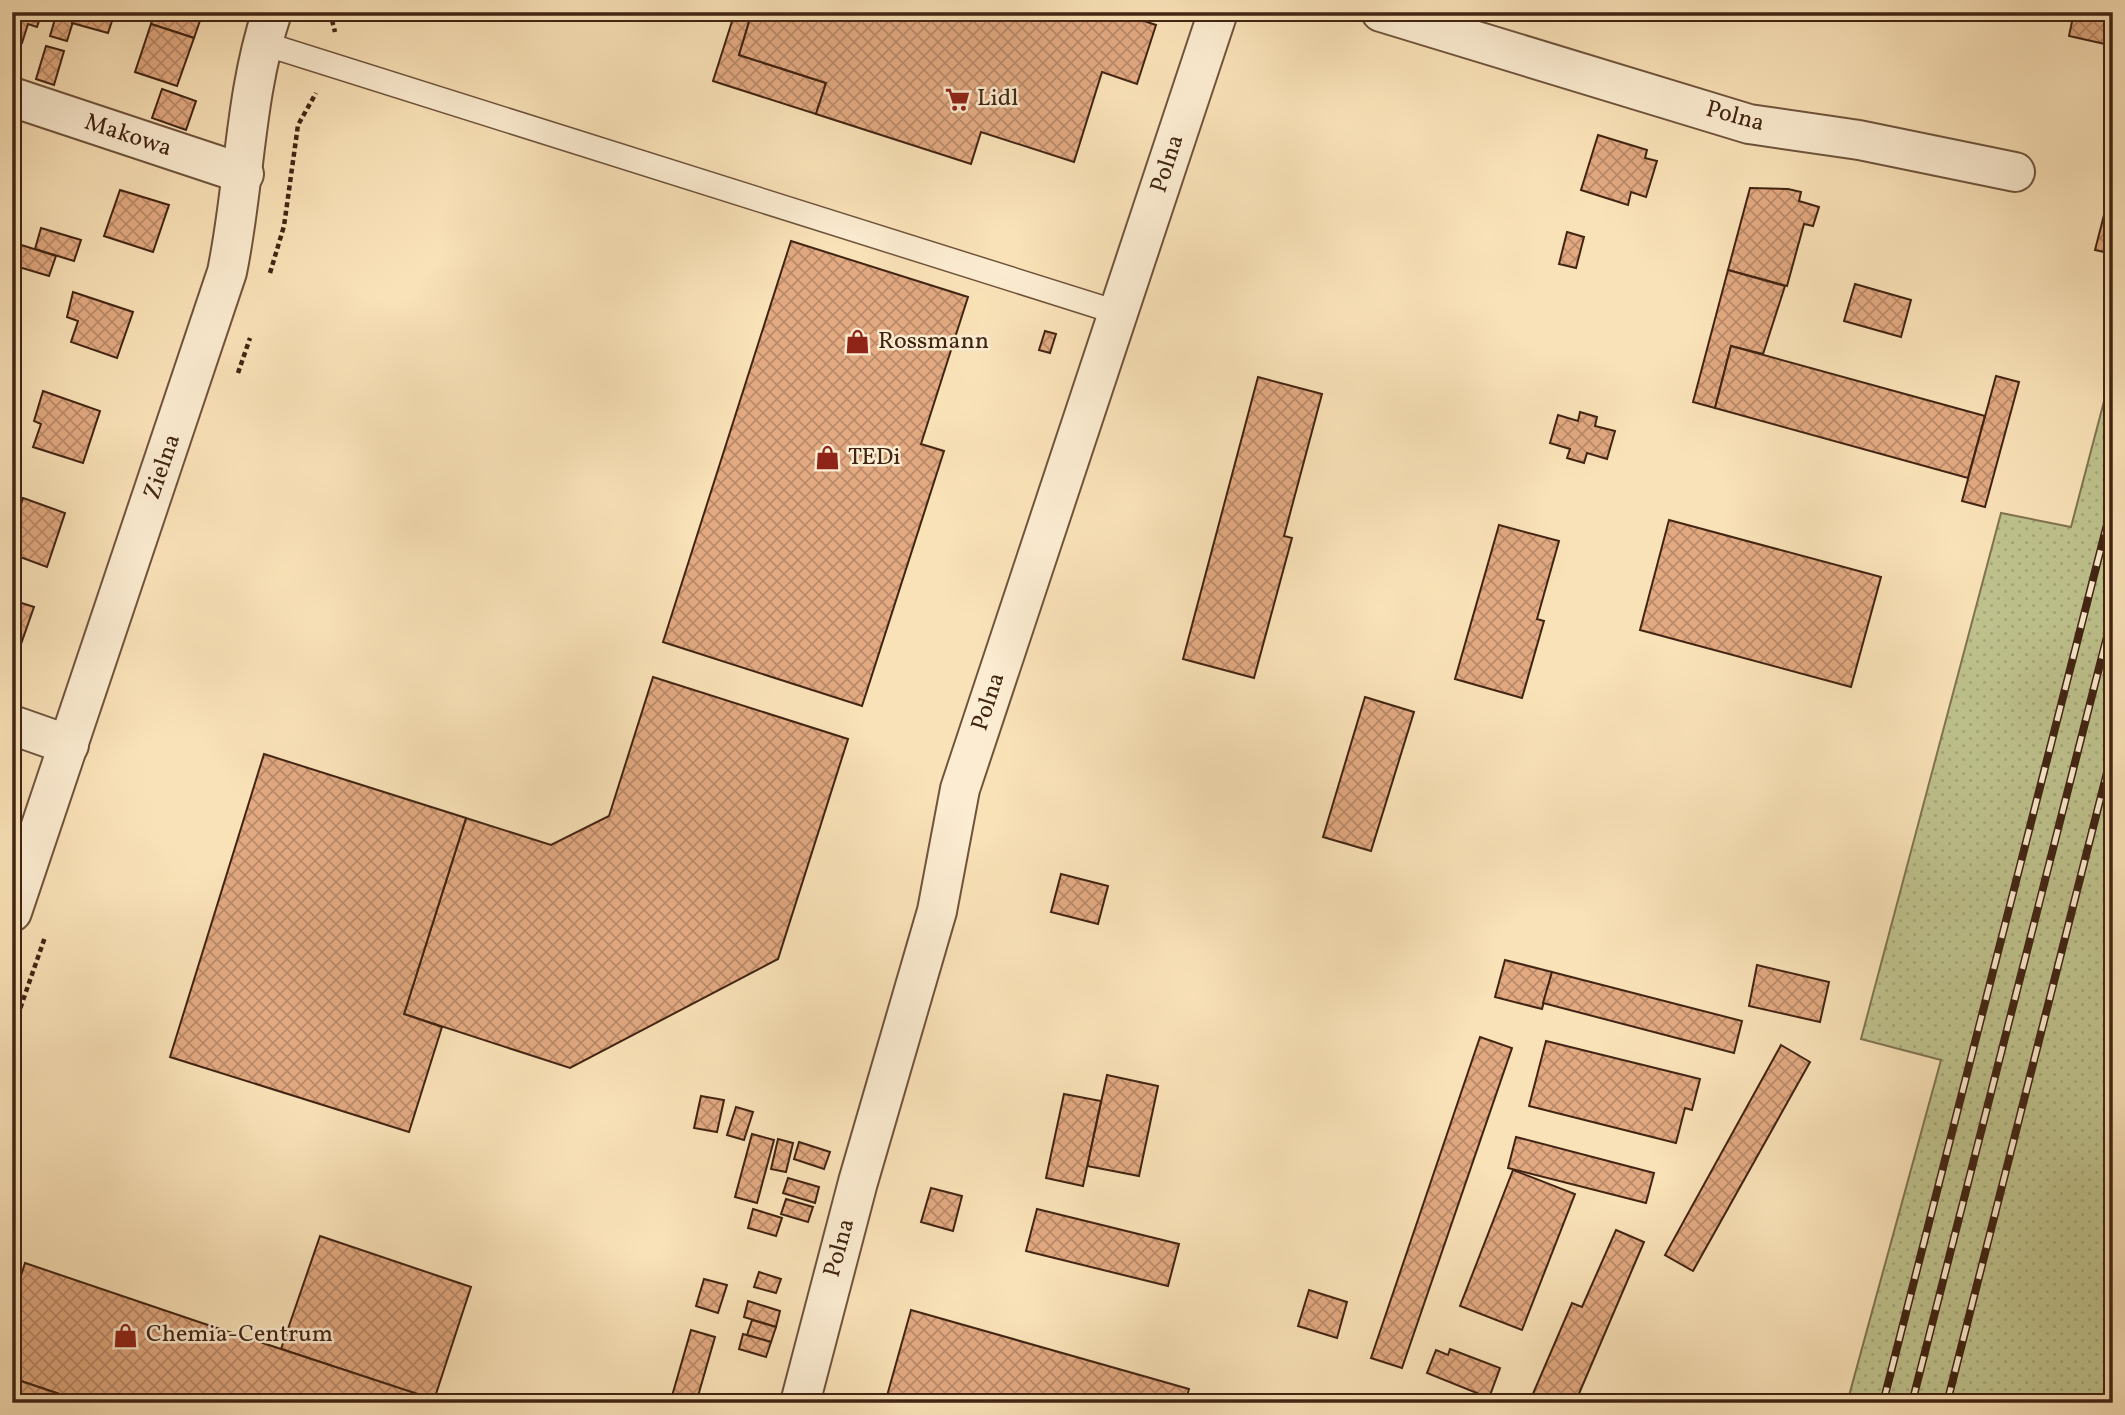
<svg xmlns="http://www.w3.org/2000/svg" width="2125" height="1415" font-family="Vollkorn,serif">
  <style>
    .grass { fill: url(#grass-dots); stroke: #807450; stroke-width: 2 }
    .building { fill: url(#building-cross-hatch); stroke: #412413; stroke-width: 2 }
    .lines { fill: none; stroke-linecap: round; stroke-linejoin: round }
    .service-casing { stroke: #6f543c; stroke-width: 26 }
    .minor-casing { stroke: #6f543c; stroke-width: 42 }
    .tertiary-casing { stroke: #6f543c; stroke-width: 42 }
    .path { stroke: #412413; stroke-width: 4.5; stroke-dasharray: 5 3.5; stroke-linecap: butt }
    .service { stroke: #fcecd1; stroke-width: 23 }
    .minor { stroke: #fcecd1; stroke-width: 38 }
    .tertiary { stroke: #fcecd1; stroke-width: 38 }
    .rail-casing { stroke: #412413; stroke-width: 8 }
    .rail { stroke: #fcecd1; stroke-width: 5; stroke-dasharray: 16; stroke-linecap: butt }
    .labels { text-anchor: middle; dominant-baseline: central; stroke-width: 5; stroke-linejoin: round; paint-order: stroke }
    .poi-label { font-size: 24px; fill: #412413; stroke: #fcecd1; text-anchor: start }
    .street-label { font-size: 24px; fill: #412413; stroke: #fcecd1 }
  </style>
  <defs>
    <pattern id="grass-dots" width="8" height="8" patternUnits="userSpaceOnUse" patternTransform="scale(1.75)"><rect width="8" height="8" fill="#bfc38e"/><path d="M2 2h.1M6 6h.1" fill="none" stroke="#a5a77a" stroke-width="1.8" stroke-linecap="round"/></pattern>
    <pattern id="building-cross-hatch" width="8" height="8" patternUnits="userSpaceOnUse" patternTransform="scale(1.75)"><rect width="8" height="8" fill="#e3aa82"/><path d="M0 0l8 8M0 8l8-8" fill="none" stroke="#ba8a69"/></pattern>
  </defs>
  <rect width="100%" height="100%" fill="#fae2b8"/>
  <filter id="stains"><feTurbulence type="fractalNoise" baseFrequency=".00286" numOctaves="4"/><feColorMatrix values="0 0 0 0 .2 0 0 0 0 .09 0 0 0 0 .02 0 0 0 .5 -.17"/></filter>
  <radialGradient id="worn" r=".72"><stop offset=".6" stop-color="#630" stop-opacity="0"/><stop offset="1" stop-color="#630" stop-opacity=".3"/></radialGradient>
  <path class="grass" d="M 2113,367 L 2113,1403 L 1847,1403 L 1941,1060 L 1861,1039 L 2001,513 L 2071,527 Z"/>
  <g class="building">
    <path d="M 12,12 L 42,12 L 37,27 L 28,24 L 22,43 L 12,39 Z"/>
    <path d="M 57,12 L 76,12 L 67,41 L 50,36 Z"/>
    <path d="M 76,12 L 115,12 L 108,33 L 72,23 Z"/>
    <path d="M 155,12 L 203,12 L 194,38 L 151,24 Z"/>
    <path d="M 735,12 L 752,12 L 739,55 L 826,83 L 816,114 L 713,81 Z"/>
    <path d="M 752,12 L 1117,12 L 1156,25 L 1137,84 L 1102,72 L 1074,162 L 981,132 L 971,164 L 816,114 L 826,83 L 739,55 Z"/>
    <path d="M 2074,12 L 2112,12 L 2105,44 L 2069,36 Z"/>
    <path d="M 151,24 L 194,38 L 177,86 L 135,72 Z"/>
    <path d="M 46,46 L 64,51 L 54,85 L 36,79 Z"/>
    <path d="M 162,89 L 196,101 L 186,130 L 152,118 Z"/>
    <path d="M 1598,135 L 1647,150 L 1645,158 L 1657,161 L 1646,197 L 1631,192 L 1628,205 L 1581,190 Z"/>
    <path d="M 2113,180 L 2113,254 L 2095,250 Z"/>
    <path d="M 1750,188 L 1788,189 L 1801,192 L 1799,201 L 1819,207 L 1813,226 L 1804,224 L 1787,286 L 1728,270 Z"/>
    <path d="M 120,190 L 169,205 L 153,252 L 104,236 Z"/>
    <path d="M 41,228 L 81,240 L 74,261 L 35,249 Z"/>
    <path d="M 1567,232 L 1584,237 L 1576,268 L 1559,264 Z"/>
    <path d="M 791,241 L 968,297 L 921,444 L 944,451 L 862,706 L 663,642 Z"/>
    <path d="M 15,243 L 56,256 L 49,276 L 12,265 Z"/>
    <path d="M 1728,270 L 1785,286 L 1763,354 L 1731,346 L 1715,408 L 1693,402 Z"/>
    <path d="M 1855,284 L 1911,300 L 1901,337 L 1844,321 Z"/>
    <path d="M 73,292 L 133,312 L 117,358 L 71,342 L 78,321 L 67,317 Z"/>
    <path d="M 1045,331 L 1056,334 L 1050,353 L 1039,350 Z"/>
    <path d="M 1731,346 L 1985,416 L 1968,478 L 1715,408 Z"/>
    <path d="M 12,355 L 18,356 L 12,374 Z"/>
    <path d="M 1996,376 L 2019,382 L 1985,507 L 1962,501 Z"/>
    <path d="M 1258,377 L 1322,394 L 1284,536 L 1292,538 L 1254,678 L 1183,659 Z"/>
    <path d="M 43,391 L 100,411 L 83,463 L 33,447 L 41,424 L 34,421 Z"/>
    <path d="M 1580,412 L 1597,417 L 1595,426 L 1615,431 L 1607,459 L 1587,453 L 1584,463 L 1567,458 L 1570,449 L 1550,443 L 1558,415 L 1578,421 Z"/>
    <path d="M 23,498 L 65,513 L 47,567 L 12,554 L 12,504 L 20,507 Z"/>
    <path d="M 1669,520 L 1881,577 L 1851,687 L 1640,630 Z"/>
    <path d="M 1499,525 L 1559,541 L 1537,619 L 1544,621 L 1522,698 L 1455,679 Z"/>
    <path d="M 12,600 L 34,607 L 14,664 L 12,663 Z"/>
    <path d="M 653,677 L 848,739 L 778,959 L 570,1068 L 404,1014 L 466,818 L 551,845 L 609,816 Z"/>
    <path d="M 1365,697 L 1414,712 L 1371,851 L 1323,837 Z"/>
    <path d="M 264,754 L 466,818 L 404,1014 L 442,1027 L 409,1132 L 170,1057 Z"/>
    <path d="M 1061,874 L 1108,886 L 1098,924 L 1051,912 Z"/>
    <path d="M 1505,960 L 1552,972 L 1542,1009 L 1495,997 Z"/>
    <path d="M 1757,965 L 1829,982 L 1820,1022 L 1749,1006 Z"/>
    <path d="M 1552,972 L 1742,1021 L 1734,1053 L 1543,1003 Z"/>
    <path d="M 1480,1037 L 1512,1048 L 1402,1368 L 1371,1358 Z"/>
    <path d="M 1546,1041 L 1700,1079 L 1692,1110 L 1685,1108 L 1676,1143 L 1529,1106 Z"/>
    <path d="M 1781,1045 L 1810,1062 L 1693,1271 L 1665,1255 Z"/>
    <path d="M 1107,1075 L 1158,1086 L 1139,1176 L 1087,1166 Z"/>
    <path d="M 1064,1094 L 1101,1101 L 1083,1186 L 1046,1178 Z"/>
    <path d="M 701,1096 L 724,1100 L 717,1132 L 694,1128 Z"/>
    <path d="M 736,1107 L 753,1112 L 744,1140 L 727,1135 Z"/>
    <path d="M 752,1134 L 774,1140 L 757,1203 L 735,1197 Z"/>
    <path d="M 1516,1137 L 1654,1173 L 1646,1203 L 1508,1168 Z"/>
    <path d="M 778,1139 L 793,1143 L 786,1172 L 771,1169 Z"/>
    <path d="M 799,1142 L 830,1152 L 824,1169 L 794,1159 Z"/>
    <path d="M 1513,1170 L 1575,1194 L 1522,1330 L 1460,1306 Z"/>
    <path d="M 788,1178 L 819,1187 L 815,1203 L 783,1193 Z"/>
    <path d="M 931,1188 L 962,1196 L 953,1231 L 921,1222 Z"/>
    <path d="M 786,1199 L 813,1207 L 808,1222 L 781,1214 Z"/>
    <path d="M 753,1209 L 782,1218 L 776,1236 L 748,1228 Z"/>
    <path d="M 1037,1209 L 1179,1244 L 1168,1286 L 1026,1251 Z"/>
    <path d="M 1616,1230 L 1644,1242 L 1575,1403 L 1529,1403 L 1572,1303 L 1582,1307 Z"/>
    <path d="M 320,1236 L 471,1287 L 434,1400 L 281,1349 Z"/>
    <path d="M 25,1263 L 199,1322 L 439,1401 L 86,1403 L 12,1378 L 12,1304 Z"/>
    <path d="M 759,1272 L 781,1279 L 776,1293 L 754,1287 Z"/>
    <path d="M 704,1279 L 727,1285 L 718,1313 L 696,1306 Z"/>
    <path d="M 1309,1290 L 1347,1302 L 1337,1338 L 1298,1326 Z"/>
    <path d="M 748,1301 L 780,1311 L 776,1327 L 744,1317 Z"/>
    <path d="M 911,1310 L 1189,1389 L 1185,1403 L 885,1403 Z"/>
    <path d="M 752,1320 L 776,1327 L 771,1342 L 747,1335 Z"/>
    <path d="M 691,1330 L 715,1337 L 696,1403 L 670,1403 Z"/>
    <path d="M 743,1334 L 771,1342 L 766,1357 L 739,1349 Z"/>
    <path d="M 1450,1349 L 1500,1368 L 1489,1398 L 1427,1373 L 1436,1350 L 1448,1355 Z"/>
    <path d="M 12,1378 L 86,1403 L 12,1403 Z"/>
  </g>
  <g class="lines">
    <defs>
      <path id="service" d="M 262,43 L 1119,313"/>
      <g id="minor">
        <path d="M 1381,12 L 1749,124 L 1859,140 L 2015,172"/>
        <path d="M 12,97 L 244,174"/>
        <path d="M 12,725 L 69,745"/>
        <path d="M 800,1403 L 858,1182 L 937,911 L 960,789 L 1218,12"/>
      </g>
      <path id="tertiary" d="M 12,912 L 227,272 C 245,185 244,96 272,12"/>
    </defs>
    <use href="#service" class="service-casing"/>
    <use href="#minor" class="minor-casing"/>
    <use href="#tertiary" class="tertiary-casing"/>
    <g class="path">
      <path d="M 330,12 L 335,32"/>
      <path d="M 270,273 L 284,226 L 298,125 L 316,93"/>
      <path d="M 238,373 L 250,338"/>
      <path d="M 12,1032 L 45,937"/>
    </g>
    <use href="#service" class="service"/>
    <use href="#minor" class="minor"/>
    <use href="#tertiary" class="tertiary"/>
    <defs>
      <g id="rail">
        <path d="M 1883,1403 L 2113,501"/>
        <path d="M 1912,1403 L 2113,613"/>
        <path d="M 1947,1403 L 2113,749"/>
      </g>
    </defs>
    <use href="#rail" class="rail-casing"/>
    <use href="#rail" class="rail"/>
  </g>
  <defs>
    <symbol id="supermarket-bare" viewBox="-9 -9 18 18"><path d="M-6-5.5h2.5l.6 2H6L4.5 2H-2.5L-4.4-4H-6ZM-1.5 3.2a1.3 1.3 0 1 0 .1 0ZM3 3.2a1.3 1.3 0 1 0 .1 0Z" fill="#8f2418" stroke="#fcecd1" stroke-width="2.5" paint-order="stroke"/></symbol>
    <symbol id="shop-bare" viewBox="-9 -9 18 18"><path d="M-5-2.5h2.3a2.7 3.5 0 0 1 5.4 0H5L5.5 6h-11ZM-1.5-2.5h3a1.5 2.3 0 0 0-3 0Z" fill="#8f2418" stroke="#fcecd1" stroke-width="2.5" paint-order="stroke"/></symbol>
  </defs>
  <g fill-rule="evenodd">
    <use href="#supermarket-bare" x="940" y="82" width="35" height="35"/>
    <use href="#shop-bare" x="840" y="324" width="35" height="35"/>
    <use href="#shop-bare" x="810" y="440" width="35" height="35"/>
    <use href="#shop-bare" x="108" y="1318" width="35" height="35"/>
  </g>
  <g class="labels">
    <g class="poi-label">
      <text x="977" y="99">Lidl</text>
      <text x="878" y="342">Rossmann</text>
      <text x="848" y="458">TEDi</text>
      <text x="146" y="1335">Chemia-Centrum</text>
    </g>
    <g class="street-label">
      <text transform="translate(1735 117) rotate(15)">Polna</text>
      <text transform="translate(128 136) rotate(18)">Makowa</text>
      <text transform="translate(1168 164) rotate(-72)">Polna</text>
      <text transform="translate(163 467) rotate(-71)">Zielna</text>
      <text transform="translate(989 702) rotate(-72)">Polna</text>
      <text transform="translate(840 1248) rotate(-75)">Polna</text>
    </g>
  </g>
  <rect width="2125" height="1415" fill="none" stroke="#fae2b8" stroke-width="42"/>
  <rect x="14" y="14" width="2097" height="1387" fill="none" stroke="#412413" stroke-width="3.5"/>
  <rect x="21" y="21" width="2083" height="1373" fill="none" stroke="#412413" stroke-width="2"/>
  <rect width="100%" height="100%" filter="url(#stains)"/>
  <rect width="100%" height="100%" fill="url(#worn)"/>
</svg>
